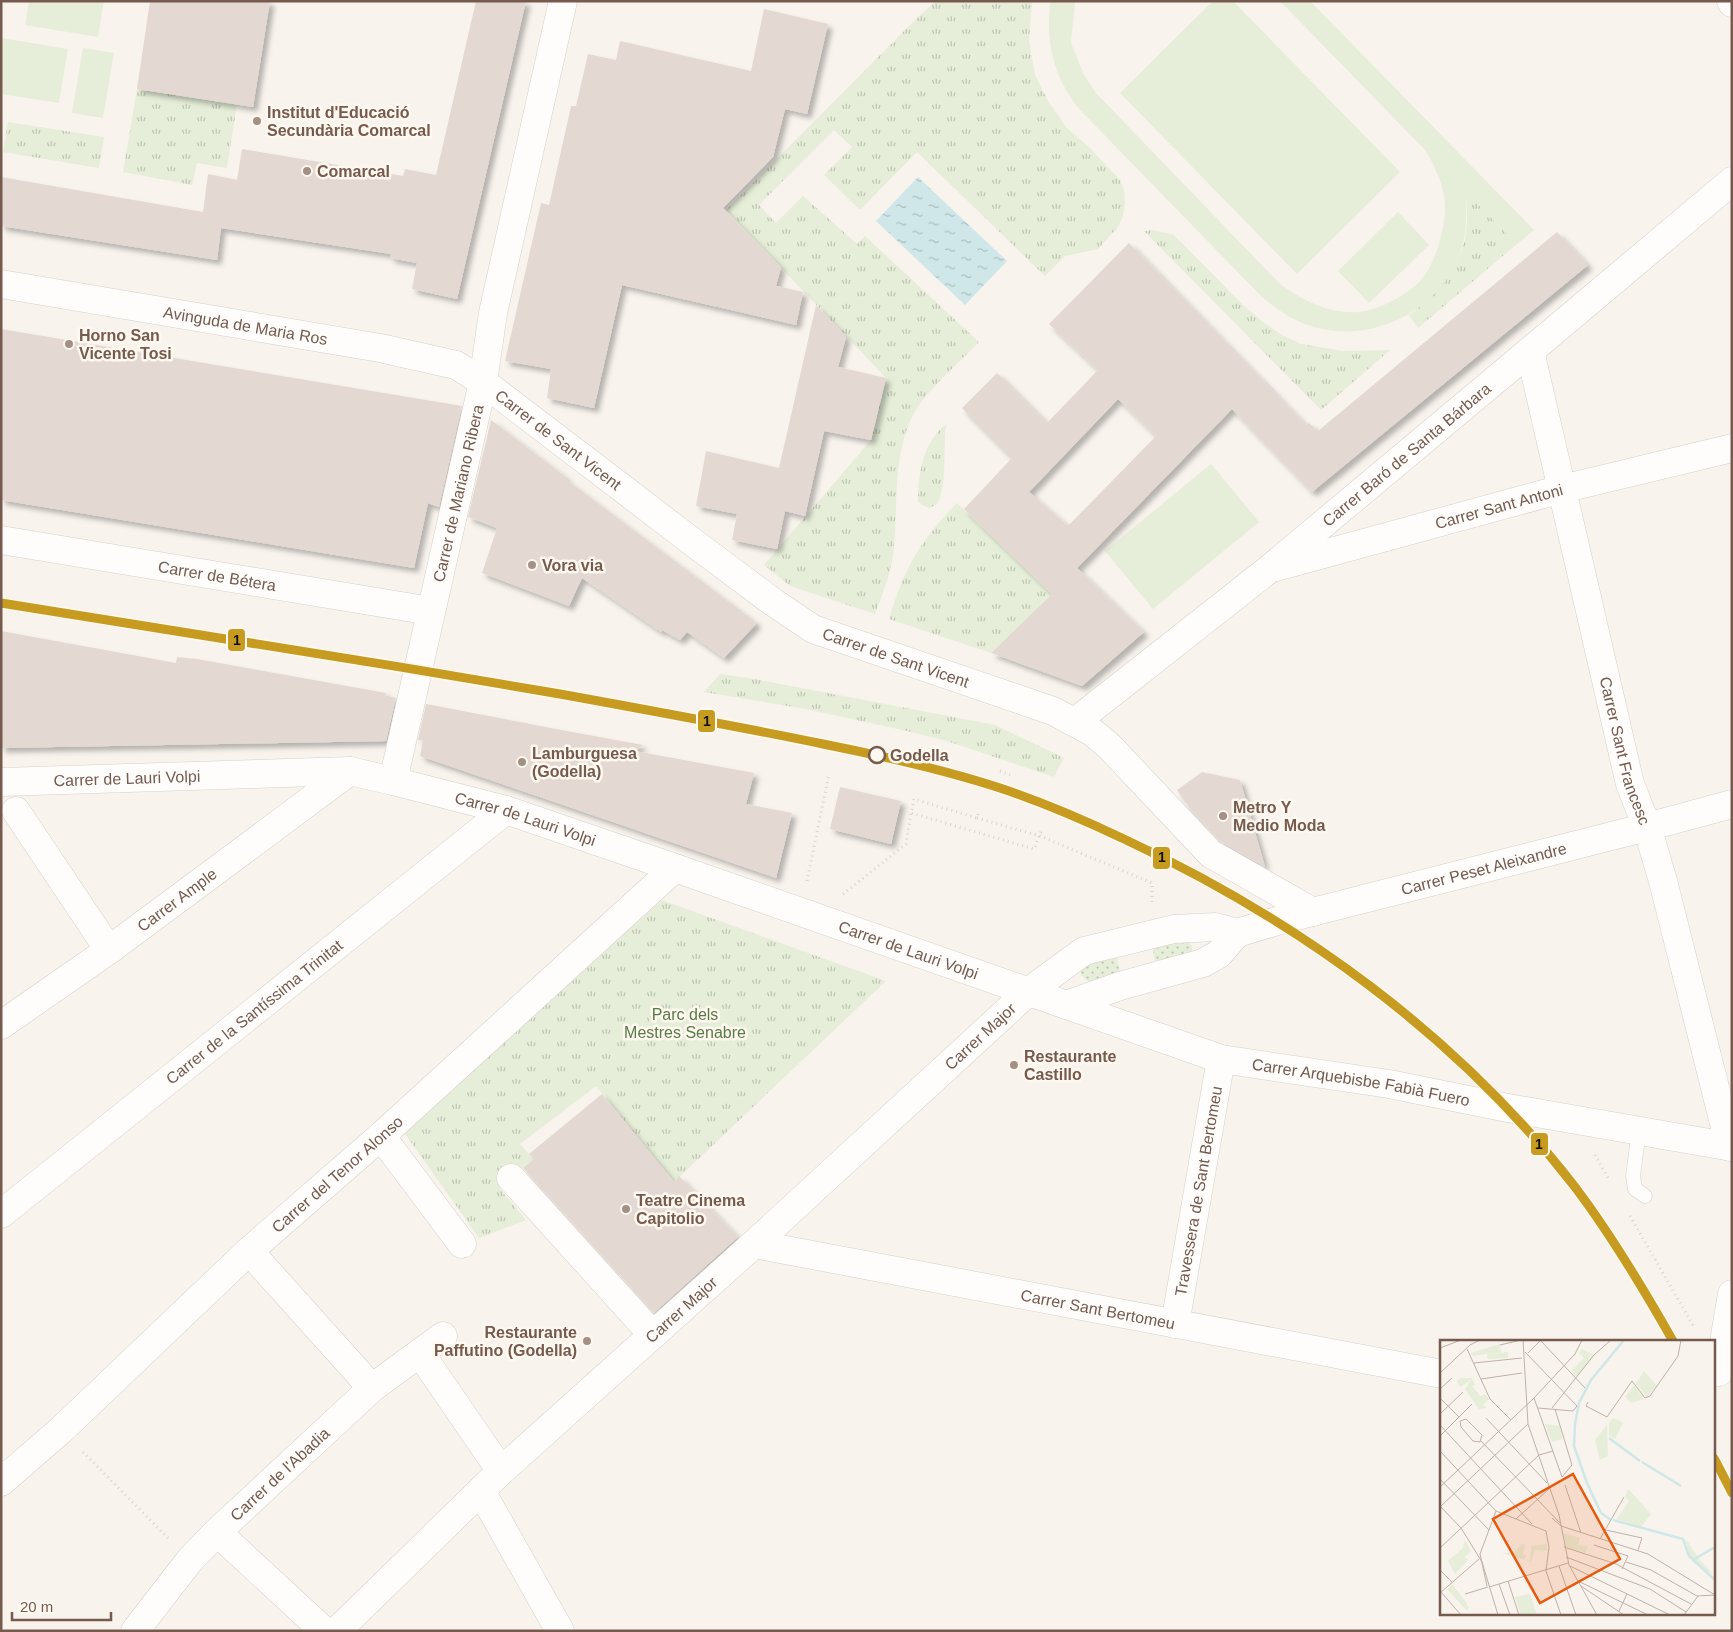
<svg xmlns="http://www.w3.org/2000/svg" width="1733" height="1632" font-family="Arial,sans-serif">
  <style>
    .grass { fill: url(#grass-tufts) }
    .garden { fill: url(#garden-dots) }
    .pitch { fill: #e6eed9 }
    .water { fill: url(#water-ripples) }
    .building { fill: #e3d9d2; fill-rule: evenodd; filter: url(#shadow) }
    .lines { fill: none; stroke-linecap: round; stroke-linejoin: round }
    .lane-casing { stroke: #d6d0ca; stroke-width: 15 }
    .street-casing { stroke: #d6d0ca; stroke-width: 29 }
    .secondary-casing { stroke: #d7d0ca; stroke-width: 29 }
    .path { stroke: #dad3d0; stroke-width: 3; stroke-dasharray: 1 4; stroke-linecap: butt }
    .lane { stroke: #fefdfc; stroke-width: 14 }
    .street { stroke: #fefdfc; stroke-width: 28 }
    .secondary { stroke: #fefdfc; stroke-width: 28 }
    .metro-1-casing { stroke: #fef8f0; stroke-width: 12 }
    .metro-1 { stroke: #c79b1f; stroke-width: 9 }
    .poi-dot { fill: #a49085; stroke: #fef8f0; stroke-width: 2 }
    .stop-dot { fill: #fef8f0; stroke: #765a4d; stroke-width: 2.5 }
    .labels { text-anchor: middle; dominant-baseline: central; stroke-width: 5; stroke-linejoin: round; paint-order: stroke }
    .poi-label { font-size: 16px; font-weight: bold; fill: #765a4d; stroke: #fef8f0; text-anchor: start }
    .street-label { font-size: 16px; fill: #765a4d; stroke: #fef8f0 }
    .stop-label { font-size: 16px; font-weight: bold; fill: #765a4d; stroke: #fef8f0; text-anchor: start }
    .park-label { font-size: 16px; fill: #587c45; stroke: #fef8f0 }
    .inset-river { fill: none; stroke: #cfe7e8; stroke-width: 2.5 }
    .inset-road { fill: none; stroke: #c0b1a8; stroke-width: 1 }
    .view { fill: #e8590c; fill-opacity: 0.15; stroke: #e8590c; stroke-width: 2.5 }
    .inset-edge { fill: none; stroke: #765a4d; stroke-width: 2.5 }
    .line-badge { stroke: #fef8f0; stroke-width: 2 }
    .pale-badge-label { font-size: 14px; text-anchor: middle; font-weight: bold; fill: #111 }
  </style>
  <defs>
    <pattern id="grass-tufts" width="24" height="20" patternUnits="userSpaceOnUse" patternTransform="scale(1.25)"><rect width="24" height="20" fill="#e6eed9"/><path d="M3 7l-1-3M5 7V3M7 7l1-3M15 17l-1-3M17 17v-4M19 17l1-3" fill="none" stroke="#bfc4b2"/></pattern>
    <pattern id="garden-dots" width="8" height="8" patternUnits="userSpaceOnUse" patternTransform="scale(1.25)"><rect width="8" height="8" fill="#e6eed9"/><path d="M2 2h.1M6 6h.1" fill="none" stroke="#bfc4b2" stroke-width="1.8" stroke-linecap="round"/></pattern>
    <pattern id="water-ripples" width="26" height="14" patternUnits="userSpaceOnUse" patternTransform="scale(1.25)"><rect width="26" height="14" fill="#cfe7e8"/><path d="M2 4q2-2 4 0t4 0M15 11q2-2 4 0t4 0" fill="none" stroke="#adbebe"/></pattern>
    <filter id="shadow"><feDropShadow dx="4.5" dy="4.5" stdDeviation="2.5" flood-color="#0004"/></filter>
  </defs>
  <rect width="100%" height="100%" fill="#f8f3ed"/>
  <g class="grass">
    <path d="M 936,1 L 1032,1 L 1029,41 L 1035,75 L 1048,101 L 1066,127 L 1090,148 L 1120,180 L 1124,190 L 1125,204 L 1123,216 L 1118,227 L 1098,249 L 1065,256 L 1045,276 L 917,152 L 860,210 L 824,175 L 852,147 L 834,130 L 759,205 L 776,223 L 803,196 L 857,244 L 865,236 L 979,342 C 960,362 927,390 914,413 C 891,457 899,508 893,556 C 890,576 882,595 875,614 L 790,586 L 764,565 L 871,440 L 886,378 L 726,210 L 916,19 Z"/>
    <path d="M 137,89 L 237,104 L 227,168 L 197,163 L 192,185 L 123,172 Z"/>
    <path d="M 8,122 L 104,137 L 99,168 L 3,152 Z"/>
    <path d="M 1466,192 L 1517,244 L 1418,328 L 1409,315 C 1435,297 1457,271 1465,239 C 1468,224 1467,208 1466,192 Z"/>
    <path d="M 1153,230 L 1174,235 L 1243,305 L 1264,323 L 1282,335 L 1301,344 L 1343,351 L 1390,350 L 1321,410 L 1144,231 Z"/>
    <path d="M 946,424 C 943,447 947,474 940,497 C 939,503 935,505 930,508 L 922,505 L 918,501 C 919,471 922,445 946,424 Z"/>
    <path d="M 957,503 L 1052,594 L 991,653 L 889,619 C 904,568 920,541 957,503 Z"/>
    <path d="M 720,674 L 754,679 L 995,725 L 1064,758 L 1054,777 L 947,741 L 907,731 L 806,709 L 704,692 Z"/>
    <path d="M 662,900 L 886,981 L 674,1182 L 596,1086 L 520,1144 L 534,1159 L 499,1188 L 526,1220 L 479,1238 L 403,1131 Z"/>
  </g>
  <g class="garden">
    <path d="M 1185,940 C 1191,943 1192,945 1192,951 L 1190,955 L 1156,965 L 1152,947 Z"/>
    <path d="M 1116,955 L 1121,975 L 1093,982 L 1089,982 L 1081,975 L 1081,972 L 1085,963 Z"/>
  </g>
  <g class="pitch">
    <path d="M 29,1 L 104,1 L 98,37 L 25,25 Z"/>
    <path d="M 1051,1 L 1075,1 L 1071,43 L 1084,75 L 1096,93 L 1280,284 C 1302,300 1329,314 1357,312 C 1377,311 1408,295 1421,280 C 1435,264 1445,230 1445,208 C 1445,187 1436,169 1426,151 L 1280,1 L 1310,1 L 1534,230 L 1517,244 L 1467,193 C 1465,215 1468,235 1459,256 C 1435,318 1358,349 1298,321 C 1285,315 1274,307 1263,298 L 1080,110 C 1060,86 1049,57 1049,24 C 1049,17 1049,9 1051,1 Z"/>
    <path d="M 1213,1 L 1233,1 L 1400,172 L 1297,274 L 1120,93 Z"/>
    <path d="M 1,38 L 68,49 L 59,103 L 1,94 Z"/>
    <path d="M 83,48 L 114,53 L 103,118 L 72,113 Z"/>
    <path d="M 1398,212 L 1429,245 L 1369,303 L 1338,271 Z"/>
    <path d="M 1211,464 L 1259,522 L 1153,609 L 1105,551 Z"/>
  </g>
  <path class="water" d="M 918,177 L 1007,261 L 965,305 L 876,221 Z"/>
  <g class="building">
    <path d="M 150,1 L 270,1 L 253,107 L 137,89 Z"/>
    <path d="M 476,1 L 526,1 L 457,299 L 412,289 L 417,263 L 390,258 L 391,254 L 221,228 L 217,260 L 1,226 L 1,177 L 203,212 L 208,174 L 237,180 L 242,149 L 403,176 L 405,169 L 436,175 Z"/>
    <path d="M 764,9 L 828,24 L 807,114 L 785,109 L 773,157 L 723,208 L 781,267 L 776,286 L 803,292 L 796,325 L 622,285 L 594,408 L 547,398 L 551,369 L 505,361 L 541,203 L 549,205 L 571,106 L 576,106 L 588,54 L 616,60 L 620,41 L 751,71 Z"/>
    <path d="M 1557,232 L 1588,265 L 1312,492 L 1232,409 L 1077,568 L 1144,632 L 1082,686 L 991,653 L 1052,594 L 964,509 L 1012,458 L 962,408 L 997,373 L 1047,423 L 1098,370 L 1049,324 L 1129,243 L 1306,425 L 1309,423 L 1318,431 ZM 1118,399 L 1156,436 L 1068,526 L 1029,492 Z"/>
    <path d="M 816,305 L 846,337 L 838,367 L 886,378 L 871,440 L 824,431 L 805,516 L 785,511 L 777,549 L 732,540 L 737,514 L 696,506 L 706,451 L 779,468 Z"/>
    <path d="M 1,329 L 462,406 L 439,507 L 428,503 L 414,568 L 1,500 Z"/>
    <path d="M 491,420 L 567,478 L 564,478 L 757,623 L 724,658 L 687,632 L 680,640 L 662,630 L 661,632 L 582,578 L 569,606 L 482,573 L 497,528 L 468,517 Z"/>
    <path d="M 1,631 L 176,663 L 177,657 L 197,659 L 386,693 L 385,695 L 396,698 L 386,741 L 1,748 Z"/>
    <path d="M 426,704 L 556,729 L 643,745 L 635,751 L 754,773 L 746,804 L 792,813 L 776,878 L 420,756 L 423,740 L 418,740 Z"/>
    <path d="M 1202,772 L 1240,780 L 1265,867 L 1221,842 L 1190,809 L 1177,790 Z"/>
    <path d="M 840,787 L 901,801 L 891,844 L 830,829 Z"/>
    <path d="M 602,1094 L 674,1182 L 679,1176 L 738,1237 L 654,1313 L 523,1168 L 534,1159 L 529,1154 Z"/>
  </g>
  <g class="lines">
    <defs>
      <path id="lane" d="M 1639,1130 L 1633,1176 L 1635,1189 L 1645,1196"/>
      <g id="street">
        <path d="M 1731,1 L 1732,3"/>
        <path id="s1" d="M 1,284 L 380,348 L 456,365 L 483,382 L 694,543 L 773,602 L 813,629 L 1053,711 L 1092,732 L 1109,746 L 1211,854 L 1313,912"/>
        <path id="s2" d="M 1530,351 L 1630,784 L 1647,827 L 1663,881 L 1730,1147"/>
        <path id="s3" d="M 1,540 L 431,611"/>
        <path id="s4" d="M 1276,567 L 1562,489 L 1732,448"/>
        <path id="s5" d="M 1075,722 L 1268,570 L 1530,351 L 1732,181"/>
        <path id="s6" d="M 393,781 L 483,382 L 493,313 L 563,1"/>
        <path d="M 16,811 L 109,950"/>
        <path id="s7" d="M 1237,933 L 1277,921 L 1647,827 L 1732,804"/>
        <path d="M 1066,1005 L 1120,986 L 1203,963 L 1219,954 L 1237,933"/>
        <path id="s8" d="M 1,1025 L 109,950 L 350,771"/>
        <path d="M 381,1136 L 462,1244"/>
        <path d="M 511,1178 L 653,1335"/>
        <path id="s9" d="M 1,1214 L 506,810"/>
        <path id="s10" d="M 754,1244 L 1442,1374"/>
        <path d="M 249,1251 L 372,1388"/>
        <path id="s11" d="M 1175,1324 L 1221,1059"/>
        <path d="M 420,1353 L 501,1471"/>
        <path d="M 1719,1372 L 1732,1294"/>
        <path id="s12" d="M 1,1482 L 61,1430 L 249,1251 L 381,1136 L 675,868"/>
        <path d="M 481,1491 L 560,1631"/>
        <path d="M 217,1532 L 324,1631"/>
        <path id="s13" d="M 135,1631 L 190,1560 L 217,1532 L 372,1388 L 443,1336"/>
        <path id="s14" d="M 337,1631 L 501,1471 L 754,1244 L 1028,992 L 1084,951 L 1174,929 L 1215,927 L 1237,933"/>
      </g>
      <g id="secondary">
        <path id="s15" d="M 1,782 L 350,771 L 393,781 L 506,810 L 675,868 L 1221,1059 L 1389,1084 L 1508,1108 L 1732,1147"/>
      </g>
    </defs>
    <use href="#lane" class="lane-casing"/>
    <use href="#street" class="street-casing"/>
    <use href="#secondary" class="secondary-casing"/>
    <g class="path">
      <path d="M 1000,771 L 1010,775"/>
      <path d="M 978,814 L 977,818 L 914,799 L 911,813 L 1034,849 L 1042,829"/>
      <path d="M 977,818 L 1040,836 L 1152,883 L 1152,903"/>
      <path d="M 807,881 L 829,774"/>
      <path d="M 843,894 L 906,844 L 911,813"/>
      <path d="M 1595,1155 L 1608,1178"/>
      <path d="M 1630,1216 L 1694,1327"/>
      <path d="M 83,1452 L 168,1538"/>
    </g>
    <use href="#lane" class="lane"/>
    <use href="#street" class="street"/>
    <use href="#secondary" class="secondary"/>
    <defs>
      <g id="metro-1">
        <path d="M 1,603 C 188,632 374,662 560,694 C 648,710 736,726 823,744 C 883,756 942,769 1000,788 C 1042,802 1084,820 1124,839 C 1298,920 1457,1035 1575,1187 C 1612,1236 1643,1288 1673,1341"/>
        <path d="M 1714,1458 L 1732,1493"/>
      </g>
    </defs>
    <use href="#metro-1" class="metro-1-casing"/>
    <use href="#metro-1" class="metro-1"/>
  </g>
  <g class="poi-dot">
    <circle cx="257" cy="121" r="5"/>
    <circle cx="307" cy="171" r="5"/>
    <circle cx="69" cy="344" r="5"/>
    <circle cx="532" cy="565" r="5"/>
    <circle cx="522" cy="762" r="5"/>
    <circle cx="1223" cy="816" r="5"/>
    <circle cx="1014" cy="1065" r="5"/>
    <circle cx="626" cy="1209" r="5"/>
    <circle cx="587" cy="1341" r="5"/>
  </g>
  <circle class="stop-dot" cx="877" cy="755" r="8"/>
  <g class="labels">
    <g class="poi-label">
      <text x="267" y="112">Institut d'Educació<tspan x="267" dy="18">Secundària Comarcal</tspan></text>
      <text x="317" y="171">Comarcal</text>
      <text x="79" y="335">Horno San<tspan x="79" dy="18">Vicente Tosi</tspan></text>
      <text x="542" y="565">Vora via</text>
      <text x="532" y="753">Lamburguesa<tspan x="532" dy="18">(Godella)</tspan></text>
      <text x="1233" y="807">Metro Y<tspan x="1233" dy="18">Medio Moda</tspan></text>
      <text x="1024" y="1056">Restaurante<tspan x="1024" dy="18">Castillo</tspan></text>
      <text x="636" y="1200">Teatre Cinema<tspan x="636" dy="18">Capitolio</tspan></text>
      <text x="577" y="1332" text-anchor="end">Restaurante<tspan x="577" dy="18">Paffutino (Godella)</tspan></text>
    </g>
    <g class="street-label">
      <text stroke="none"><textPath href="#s1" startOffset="248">Avinguda de Maria Ros</textPath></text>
      <text stroke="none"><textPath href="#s1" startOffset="589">Carrer de Sant Vicent</textPath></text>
      <text stroke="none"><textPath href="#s5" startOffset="426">Carrer Baró de Santa Bárbara</textPath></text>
      <text stroke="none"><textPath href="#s6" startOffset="295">Carrer de Mariano Ribera</textPath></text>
      <text stroke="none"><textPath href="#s4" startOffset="231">Carrer Sant Antoni</textPath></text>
      <text stroke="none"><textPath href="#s3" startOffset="219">Carrer de Bétera</textPath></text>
      <text stroke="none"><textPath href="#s1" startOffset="994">Carrer de Sant Vicent</textPath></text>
      <text stroke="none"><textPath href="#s2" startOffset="411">Carrer Sant Francesc</textPath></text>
      <text stroke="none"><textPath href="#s15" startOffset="126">Carrer de Lauri Volpi</textPath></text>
      <text stroke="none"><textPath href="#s15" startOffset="531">Carrer de Lauri Volpi</textPath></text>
      <text stroke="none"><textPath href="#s7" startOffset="255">Carrer Peset Aleixandre</textPath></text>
      <text stroke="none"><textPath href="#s8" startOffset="216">Carrer Ample</textPath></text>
      <text stroke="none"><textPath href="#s15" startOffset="936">Carrer de Lauri Volpi</textPath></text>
      <text stroke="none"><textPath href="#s9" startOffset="324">Carrer de la Santíssima Trinitat</textPath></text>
      <text stroke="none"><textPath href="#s14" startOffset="876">Carrer Major</textPath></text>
      <text stroke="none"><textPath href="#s15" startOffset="1409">Carrer Arquebisbe Fabià Fuero</textPath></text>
      <text stroke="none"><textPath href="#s12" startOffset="456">Carrer del Tenor Alonso</textPath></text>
      <text stroke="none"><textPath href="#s11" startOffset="135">Travessera de Sant Bertomeu</textPath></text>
      <text stroke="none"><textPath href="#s10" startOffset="350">Carrer Sant Bertomeu</textPath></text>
      <text stroke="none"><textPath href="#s14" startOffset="471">Carrer Major</textPath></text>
      <text stroke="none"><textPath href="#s13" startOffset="214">Carrer de l'Abadia</textPath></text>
    </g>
    <g class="stop-label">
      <text x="890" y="755">Godella</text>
    </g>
    <g class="park-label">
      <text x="685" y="1014">Parc dels<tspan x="685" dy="18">Mestres Senabre</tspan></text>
    </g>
  </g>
  <g transform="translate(1440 1340)">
    <rect width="275" height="275" fill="#f8f3ed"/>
    <path d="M 60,4 L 61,13 L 68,12 L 68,18 L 48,19 L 47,14 L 33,16 L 31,13 ZM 142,9 L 154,15 L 136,37 L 131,31 L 144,18 L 139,13 ZM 204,31 L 217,46 L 207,57 L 196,44 ZM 21,38 L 32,38 L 35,45 L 32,46 L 40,56 L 45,54 L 49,59 L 43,65 L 47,68 L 39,69 L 25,49 L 31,40 L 20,47 L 17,41 ZM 194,45 L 204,59 L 191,63 L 185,57 ZM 173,78 L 183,83 L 175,99 L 169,96 L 169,83 ZM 105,84 L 120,86 L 122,99 L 112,102 ZM 167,85 L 168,116 L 160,120 L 155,100 ZM 124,193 L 140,198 L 138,205 L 148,206 L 145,213 L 126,207 ZM 246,199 L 259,219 L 273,234 L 259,226 L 248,213 ZM 25,200 L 31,211 L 25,217 L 28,220 L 15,234 L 8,221 L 23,208 ZM 82,203 L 85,205 L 83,214 L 87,216 L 84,219 L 90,221 L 91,206 L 107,204 L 107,211 L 95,210 L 91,222 L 62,213 L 74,212 ZM 12,244 L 26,262 L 29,268 L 26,270 L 7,249 ZM 90,254 L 97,275 L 81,275 L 75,257 Z" fill="#e6eed9"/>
    <path d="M 188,149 L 211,174 L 201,187 L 177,179 L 189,161 L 185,157 Z" fill="#e6eed9"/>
    <path class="inset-river" d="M 169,98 L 200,121M 202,122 L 241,146M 171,180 L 161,173 L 147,143 L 134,106 L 135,84 L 139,63 L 151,40 L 184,0M 173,180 L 243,199 L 249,216 L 275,240M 253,220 L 275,207"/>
    <path class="inset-road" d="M 83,0 L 88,84 L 119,175 L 129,225 L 157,275M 101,1 L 145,48M 60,5 L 81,0M 0,8 L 21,0M 27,9 L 50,59 L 71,80M 85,12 L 137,66 L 133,71 L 98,68M 88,13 L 101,0M 34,23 L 82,18M 0,33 L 30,5 L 40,0M 41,39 L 82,33M 0,49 L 12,38M 0,58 L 19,77M 94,58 L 122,137 L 132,125 L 115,69M 148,62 L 146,66 L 167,77 L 192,41 L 205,58 L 210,56 L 238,16 L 241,0M 112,68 L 154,15 L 171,0M 0,74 L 23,52M 46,78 L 107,143M 26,79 L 42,95 L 40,102 L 33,101 L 21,87 L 20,81 ZM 0,85 L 92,184M 0,96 L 32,64M 41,101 L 120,183M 0,111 L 56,171 L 106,191 L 109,207 L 106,231 L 121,275M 0,139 L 49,190M 125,145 L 141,193M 0,147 L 94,58 L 135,14 L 142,0M 0,166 L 21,188 L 42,222 L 58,275M 1,166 L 88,84M 112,178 L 121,186 L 208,214 L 275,255M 76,179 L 110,148M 166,190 L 202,198 L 198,210M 160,199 L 184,157M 154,205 L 188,216 L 182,229M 124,207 L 176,224 L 251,264M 0,208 L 99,115 L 113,111M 126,217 L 210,249 L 246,272M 186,222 L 211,230 L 257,256 L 275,255M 119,226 L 136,275M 130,226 L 230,275M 0,230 L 12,242M 68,241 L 79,275M 138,241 L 208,275M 59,244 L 70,275M 47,246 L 40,214 L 56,171M 141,246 L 184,275M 49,247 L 128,223M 1,252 L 21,275M 0,253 L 39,219M 25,254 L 48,247M 179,271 L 187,254M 244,275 L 258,256"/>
    <path class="view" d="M 133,134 L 180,219 L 100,263 L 53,179 Z"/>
    <rect width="275" height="275" class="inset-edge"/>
  </g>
  <g class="line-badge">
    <rect x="227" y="628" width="19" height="24" rx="5" fill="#c79b1f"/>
    <rect x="697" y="709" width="19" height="24" rx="5" fill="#c79b1f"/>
    <rect x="1152" y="846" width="19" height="24" rx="5" fill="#c79b1f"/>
    <rect x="1530" y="1132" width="19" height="24" rx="5" fill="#c79b1f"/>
  </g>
  <g class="pale-badge-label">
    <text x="237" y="645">1</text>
    <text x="707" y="726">1</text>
    <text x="1162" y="862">1</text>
    <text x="1539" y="1149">1</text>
  </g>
  <rect width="1733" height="1632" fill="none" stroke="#765a4d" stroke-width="5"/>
  <path d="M12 1612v8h99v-8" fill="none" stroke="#765a4d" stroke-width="2.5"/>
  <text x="20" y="1612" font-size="15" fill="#765a4d" stroke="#fef8f0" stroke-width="4" paint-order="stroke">20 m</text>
</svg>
